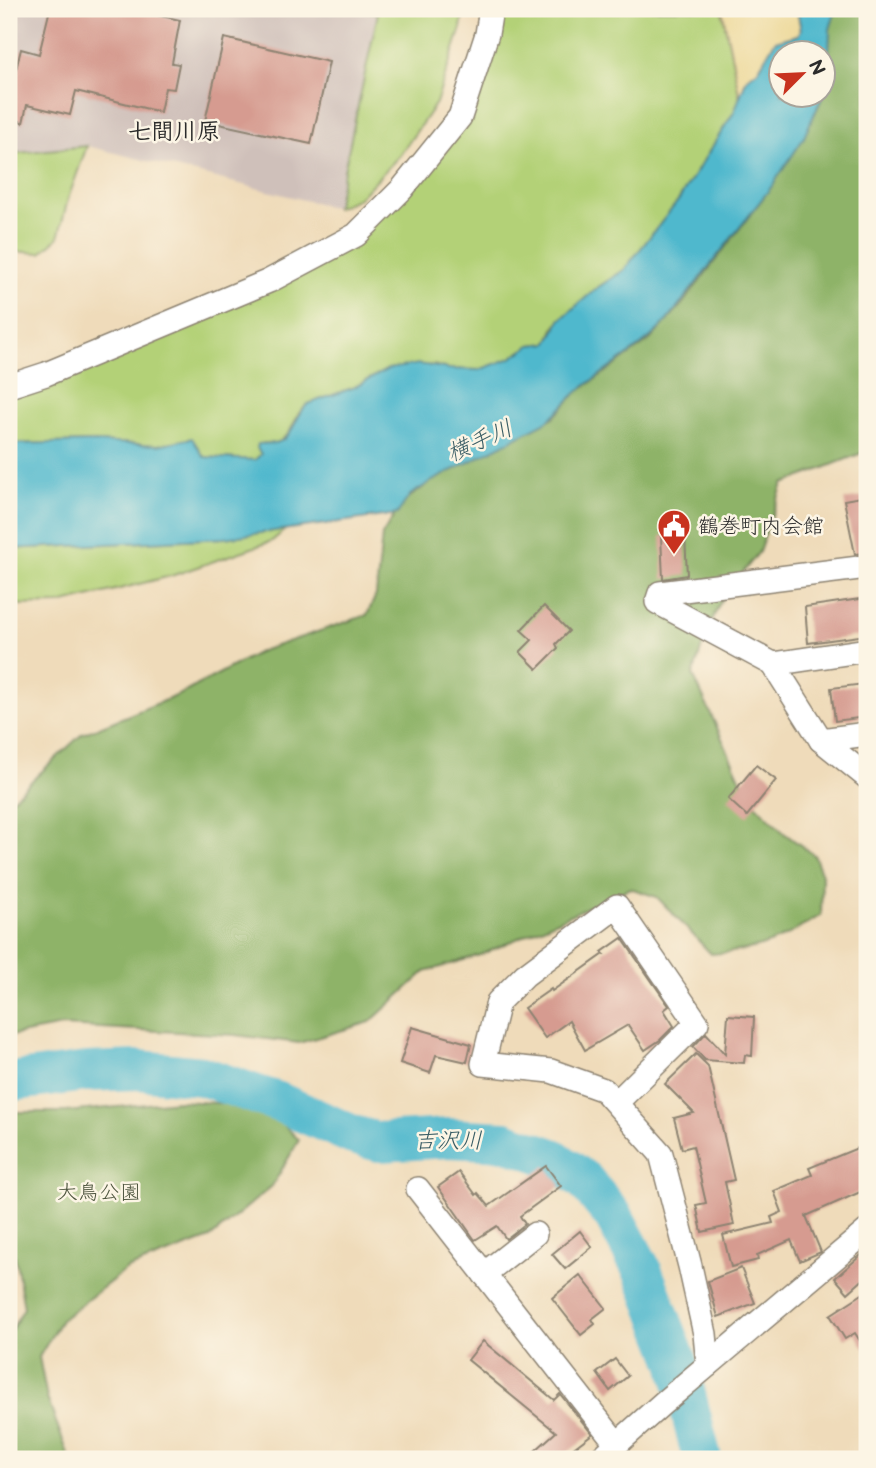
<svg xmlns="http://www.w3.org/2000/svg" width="876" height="1468" font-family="'Balsamiq Sans','Klee One',sans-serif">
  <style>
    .industrial { fill: #cfc0ba }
    .green { fill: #b3d177; stroke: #6f7e51; stroke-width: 2 }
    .forest { fill: #8eb368; stroke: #5c6f4a; stroke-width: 2 }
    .sand { fill: #eeda9e; stroke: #8c8264; stroke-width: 2 }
    .water { fill: #4fb8cd; stroke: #3d727c; stroke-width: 2 }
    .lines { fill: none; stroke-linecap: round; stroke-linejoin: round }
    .river { stroke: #4fb8cd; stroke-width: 40 }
    .building { fill: #d69b90 }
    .street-casing { stroke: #8d8372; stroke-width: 26 }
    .street { stroke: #fff; stroke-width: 23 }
    .labels { text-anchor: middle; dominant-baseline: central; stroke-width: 5; stroke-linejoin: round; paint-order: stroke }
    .poi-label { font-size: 21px; fill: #2b2b2b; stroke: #fcf5e5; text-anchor: start }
    .park-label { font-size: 21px; fill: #4d543e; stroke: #fcf5e5 }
    .neighbourhood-label { font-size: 23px; font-weight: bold; fill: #2b2b2b; stroke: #fcf5e5 }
    .water-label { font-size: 23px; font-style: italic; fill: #385c64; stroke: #fcf5e5 }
  </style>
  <rect width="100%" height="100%" fill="#fcf5e5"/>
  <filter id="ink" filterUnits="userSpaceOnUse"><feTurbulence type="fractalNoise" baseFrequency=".0143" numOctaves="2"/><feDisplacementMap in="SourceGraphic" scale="14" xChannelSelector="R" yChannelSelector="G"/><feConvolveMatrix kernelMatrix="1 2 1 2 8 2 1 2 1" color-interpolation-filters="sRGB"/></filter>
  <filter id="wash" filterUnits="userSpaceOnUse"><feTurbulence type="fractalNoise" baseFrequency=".00686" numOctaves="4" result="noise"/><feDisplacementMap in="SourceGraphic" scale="28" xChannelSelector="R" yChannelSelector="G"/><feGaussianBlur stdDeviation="1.57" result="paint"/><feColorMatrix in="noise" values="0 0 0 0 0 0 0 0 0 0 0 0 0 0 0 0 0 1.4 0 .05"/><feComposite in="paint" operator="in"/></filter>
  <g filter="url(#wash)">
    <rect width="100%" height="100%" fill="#efdbba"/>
    <path class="industrial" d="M 9,9 L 358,9 L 378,13 L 336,208 L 87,146 L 18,153 L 9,152 Z"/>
    <g class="green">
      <path d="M 358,9 L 464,9 L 461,28 L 436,103 L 400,155 L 359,198 L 336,208 L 378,13 Z"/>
      <path d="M 491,9 L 722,9 L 740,98 L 734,112 L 678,201 L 624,270 L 597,288 L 556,324 L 548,343 L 531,345 L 511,358 L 479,370 L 448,369 L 434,365 L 388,369 L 355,387 L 308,404 L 299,413 L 289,433 L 278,443 L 263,443 L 261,454 L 255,460 L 204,457 L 192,439 L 158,445 L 94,442 L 9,444 L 9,386 L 356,234 L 460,117 Z"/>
      <path d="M 87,146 L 68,199 L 58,238 L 41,253 L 9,251 L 9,152 L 18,153 Z"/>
      <path d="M 286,529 L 272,541 L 171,576 L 60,604 L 9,605 L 9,549 L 224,538 Z"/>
    </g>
    <g class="forest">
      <path d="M 836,9 L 867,9 L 867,451 L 783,484 L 759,552 L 721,600 L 706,634 L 693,675 L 749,798 L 784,833 L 814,855 L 822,875 L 821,915 C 781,941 760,951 711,954 L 657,897 L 630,888 L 483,954 L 425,972 L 370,1022 L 299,1043 L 235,1035 L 62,1026 L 9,1036 L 9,802 L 82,734 L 183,693 L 261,651 L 367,615 L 376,595 L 382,535 L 403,502 L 432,481 L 544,423 L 555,416 L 576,393 L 650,340 L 683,303 L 772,186 L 803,139 L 824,94 L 828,73 L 830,29 Z"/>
      <path d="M 178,1101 L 236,1104 L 277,1118 L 299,1140 L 272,1186 L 210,1238 L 127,1269 L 61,1320 L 39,1357 L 47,1398 L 70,1459 L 9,1459 L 9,1334 L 24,1308 L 15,1256 L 9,1253 L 9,1112 L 66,1112 Z"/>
    </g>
    <path class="sand" d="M 722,9 L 797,9 L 801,31 L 798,35 L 775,41 L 758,70 L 747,78 L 740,98 Z"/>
    <path class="water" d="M 797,9 L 836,9 L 830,29 L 828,73 L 824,93 L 824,52 L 782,52 L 782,94 L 823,95 L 803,139 L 772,186 L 665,323 C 640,350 608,367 580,390 C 567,400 558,414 544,423 L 432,481 L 410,495 L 397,514 L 224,538 L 9,549 L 9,444 L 94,442 L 158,445 L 192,438 L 204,457 L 255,460 L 261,454 L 257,448 L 258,444 C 264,443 270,444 275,443 C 294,440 295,414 308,404 L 355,387 L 388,369 L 419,364 L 449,369 L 479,370 L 511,358 L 531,345 L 548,343 L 560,320 L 597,288 L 624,270 L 678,201 L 734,112 L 747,78 L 758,70 L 775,41 L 798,35 L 801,30 Z"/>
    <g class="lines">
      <path class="river" d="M 9,1082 L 86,1072 L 139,1070 L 202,1076 L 281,1103 L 353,1135 L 379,1142 L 449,1138 L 505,1141 L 553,1158 L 585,1181 L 614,1217 L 642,1270 L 678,1362 L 702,1459"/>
    </g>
    <g id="blocks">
      <g class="building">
        <path d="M 50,9 L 129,9 L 180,20 L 172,63 L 179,64 L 174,89 L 165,88 L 160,112 L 76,91 L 70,115 L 27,105 L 23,123 L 9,114 L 9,98 L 21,49 L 39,54 Z"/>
        <path d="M 224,38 L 329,62 L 311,144 L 205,121 Z"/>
        <path d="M 867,496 L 867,553 L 855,554 L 844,500 Z"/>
        <path d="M 685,535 L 687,575 L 663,579 L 661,536 Z"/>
        <path d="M 867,598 L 867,635 L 808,643 L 805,607 Z"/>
        <path d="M 544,606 L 569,631 L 556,644 L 558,648 L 537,669 L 520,652 L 532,640 L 521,630 Z"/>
        <path d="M 864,684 L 867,717 L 835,721 L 831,688 Z"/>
        <path d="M 756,765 L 776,780 L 747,816 L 728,799 Z"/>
        <path d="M 622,938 L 669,1006 L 664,1010 L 674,1026 L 660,1040 L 645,1050 L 628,1025 L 585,1050 L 569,1021 L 545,1038 L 524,1008 L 551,989 L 552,991 L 604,954 L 602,952 Z"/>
        <path d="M 728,1015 L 754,1017 L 752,1056 L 745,1055 L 744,1063 L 705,1060 L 693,1047 L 706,1033 L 725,1054 Z"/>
        <path d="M 412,1027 L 471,1044 L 467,1062 L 436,1055 L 430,1073 L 400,1063 Z"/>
        <path d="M 696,1054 L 708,1066 L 734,1180 L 725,1182 L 734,1225 L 702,1232 L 696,1205 L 706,1203 L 693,1146 L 682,1149 L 674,1118 L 694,1113 L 665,1084 Z"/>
        <path d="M 867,1144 L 867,1189 L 806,1216 L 821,1252 L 800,1261 L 791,1240 L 757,1255 L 758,1260 L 731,1267 L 723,1235 L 773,1223 L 771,1217 L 782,1212 L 774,1191 L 812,1175 L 809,1168 Z"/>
        <path d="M 546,1166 L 561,1186 L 520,1216 L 525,1224 L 506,1239 L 497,1226 L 475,1240 L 438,1187 L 459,1172 L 476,1195 L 478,1193 L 489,1206 Z"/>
        <path d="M 580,1231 L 592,1247 L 565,1269 L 552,1254 Z"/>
        <path d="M 867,1250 L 867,1276 L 848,1293 L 835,1278 Z"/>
        <path d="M 741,1268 L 755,1303 L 718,1317 L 708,1281 Z"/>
        <path d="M 580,1275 L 606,1308 L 592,1319 L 595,1324 L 581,1335 L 552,1298 Z"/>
        <path d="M 867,1291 L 867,1352 L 855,1333 L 845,1339 L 830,1315 Z"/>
        <path d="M 483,1341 L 554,1400 L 560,1394 L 592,1434 L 559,1459 L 526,1459 L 556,1432 L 468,1360 Z"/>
        <path d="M 615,1359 L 628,1376 L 610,1391 L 597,1373 Z"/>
      </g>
    </g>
  </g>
  <g filter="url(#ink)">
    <use href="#blocks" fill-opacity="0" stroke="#8d8372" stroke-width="2"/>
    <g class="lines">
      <defs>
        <g id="street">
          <path d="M 9,386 L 46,374 L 269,281 L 356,235 L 402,189 L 460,117 L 487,34 L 491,9"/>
          <path d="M 867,567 L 660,593 L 657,602 L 773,664 L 821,740 L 867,777"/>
          <path d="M 773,664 L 867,650"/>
          <path d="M 821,740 L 867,734"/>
          <path d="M 616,1103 L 697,1023 L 617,906 L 525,975 L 498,1002 L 483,1064 L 551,1071 L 604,1090 L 661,1154 L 690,1266 L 705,1334 L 708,1365"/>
          <path d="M 418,1189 L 617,1444"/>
          <path d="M 484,1274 L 535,1234"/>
          <path d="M 600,1459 L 663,1403 L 867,1231"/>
        </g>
      </defs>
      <use href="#street" class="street-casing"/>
      <use href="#street" class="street"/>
    </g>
  </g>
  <defs>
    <symbol id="civic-pin" viewBox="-11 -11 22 30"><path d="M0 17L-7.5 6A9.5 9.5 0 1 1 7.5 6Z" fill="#c8321e" stroke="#fcf5e5"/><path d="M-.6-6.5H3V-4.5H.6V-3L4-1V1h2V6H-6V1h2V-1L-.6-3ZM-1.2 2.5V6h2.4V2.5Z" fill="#fff"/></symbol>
  </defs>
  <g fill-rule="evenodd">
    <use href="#civic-pin" x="655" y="507" width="38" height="52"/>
  </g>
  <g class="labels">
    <g class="poi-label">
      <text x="698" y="526">鶴巻町内会館</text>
    </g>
    <g class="park-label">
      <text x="99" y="1192">大鳥公園</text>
    </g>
    <g class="neighbourhood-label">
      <text x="174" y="132">七間川原</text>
    </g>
    <g class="water-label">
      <text transform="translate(480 441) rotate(-24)">横手川</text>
      <text x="448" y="1141">吉沢川</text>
    </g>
  </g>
  <rect width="876" height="1468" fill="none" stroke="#fcf5e5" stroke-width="35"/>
  <g transform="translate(802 74) rotate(66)"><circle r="33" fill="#fcf5e5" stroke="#a8a49b" stroke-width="2"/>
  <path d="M0-5L12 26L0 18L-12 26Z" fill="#c8321e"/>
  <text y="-10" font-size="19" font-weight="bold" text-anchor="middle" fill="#2b2b2b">N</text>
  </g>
</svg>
